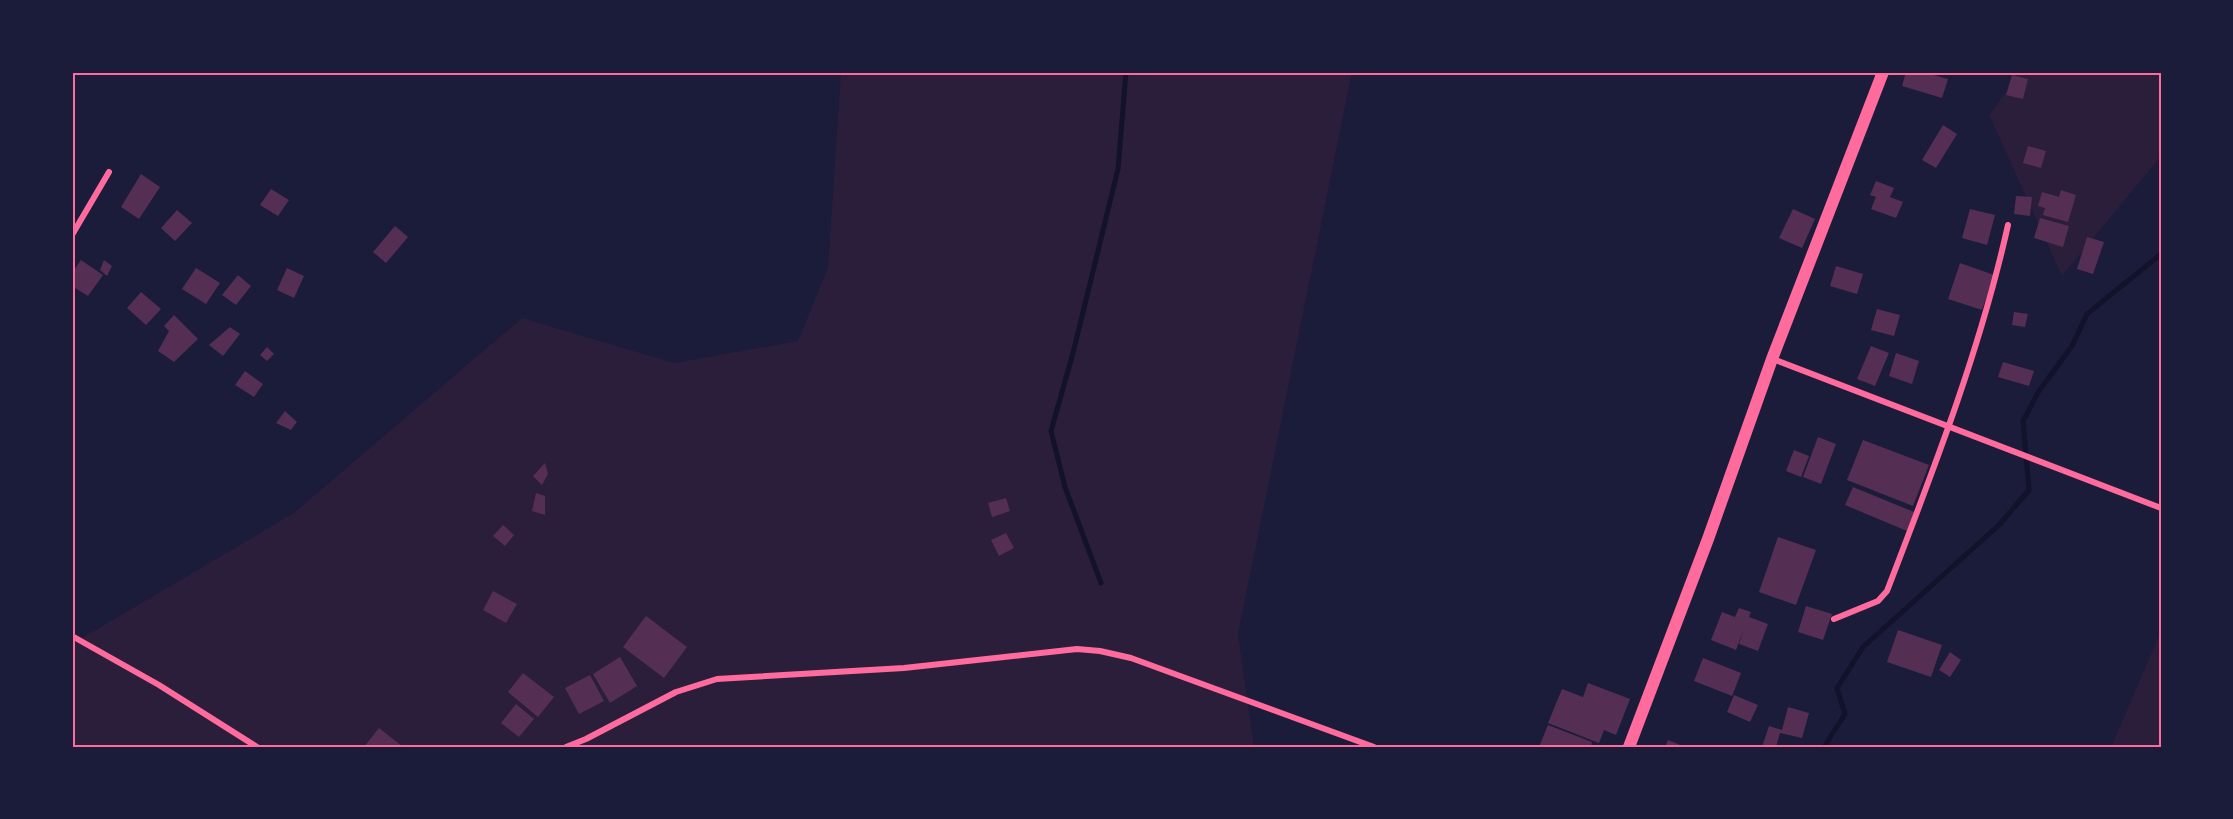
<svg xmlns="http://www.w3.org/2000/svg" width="2233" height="819" font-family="'Open Sans',sans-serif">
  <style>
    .green { fill: #2a1e3b }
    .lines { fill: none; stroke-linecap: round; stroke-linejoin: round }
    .stream { stroke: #12122b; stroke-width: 5 }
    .building { fill: #542f53 }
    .minor { stroke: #ff6b9d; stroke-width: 6 }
    .secondary { stroke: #ff6b9d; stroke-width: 12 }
    .neatline { fill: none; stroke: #ff6b9d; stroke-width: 2 }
  </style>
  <rect width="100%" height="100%" fill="#1b1b3a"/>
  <g class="green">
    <path d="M 841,72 L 1352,72 L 1238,634 L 1254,747 L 72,747 L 72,644 L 294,513 L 522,318 L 674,363 L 798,341 L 828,267 Z"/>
    <path d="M 2021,72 L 2161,72 L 2161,156 L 2062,276 L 1989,115 Z"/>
    <path d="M 2161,631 L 2161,747 L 2111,747 Z"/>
  </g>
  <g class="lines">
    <g class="stream">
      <path d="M 1101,583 L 1065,487 L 1051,431 L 1073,353 L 1118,169 L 1126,72"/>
      <path d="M 1824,747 L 1845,714 L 1837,688 L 1863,647 L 1999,525 L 2029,490 L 2023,421 L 2039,391 L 2072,346 L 2087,314 L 2161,254"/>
    </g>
  </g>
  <g class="building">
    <path d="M 1906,72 L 1923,72 L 1948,79 L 1942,98 L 1902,86 Z"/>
    <path d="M 2012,75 L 2028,79 L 2023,99 L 2006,95 Z"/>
    <path d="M 1943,125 L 1957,134 L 1936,168 L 1922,160 Z"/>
    <path d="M 2028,146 L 2046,151 L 2041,168 L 2023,163 Z"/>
    <path d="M 141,174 L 160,187 L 139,219 L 121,207 Z"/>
    <path d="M 1876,181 L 1894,188 L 1890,197 L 1903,202 L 1896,218 L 1871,209 L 1876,197 L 1870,195 Z"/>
    <path d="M 271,189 L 289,200 L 278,216 L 260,205 Z"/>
    <path d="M 2061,190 L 2076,195 L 2068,222 L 2043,215 L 2045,208 L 2038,206 L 2042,192 L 2059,197 Z"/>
    <path d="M 2016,196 L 2032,197 L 2030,216 L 2014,214 Z"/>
    <path d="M 1793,209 L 1815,219 L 1802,248 L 1779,238 Z"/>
    <path d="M 1970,209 L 1995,215 L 1987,245 L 1962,238 Z"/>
    <path d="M 177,210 L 192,223 L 175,241 L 161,228 Z"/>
    <path d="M 2040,218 L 2069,226 L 2063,247 L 2034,238 Z"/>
    <path d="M 395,226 L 408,237 L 386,263 L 373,252 Z"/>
    <path d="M 2087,237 L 2104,242 L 2093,274 L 2077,269 Z"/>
    <path d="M 81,260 L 103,275 L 88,296 L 72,286 L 72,273 Z"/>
    <path d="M 104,260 L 112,266 L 107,276 L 100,270 Z"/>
    <path d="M 1960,263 L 1994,275 L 1982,310 L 1948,299 Z"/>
    <path d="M 1836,266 L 1863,274 L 1857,294 L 1830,286 Z"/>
    <path d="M 196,268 L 220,283 L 206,304 L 182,289 Z"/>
    <path d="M 287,268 L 304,276 L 294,298 L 277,290 Z"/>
    <path d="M 238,275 L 251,286 L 236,305 L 222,295 Z"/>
    <path d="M 141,292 L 161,309 L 146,325 L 127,308 Z"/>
    <path d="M 1877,309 L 1900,315 L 1894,336 L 1871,330 Z"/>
    <path d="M 2014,312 L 2028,314 L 2025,327 L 2012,325 Z"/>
    <path d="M 174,315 L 198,339 L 174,362 L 158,351 L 169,331 L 164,326 Z"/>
    <path d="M 230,327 L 240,334 L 223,356 L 209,345 Z"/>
    <path d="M 1871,346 L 1889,353 L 1875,386 L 1857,379 Z"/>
    <path d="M 267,347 L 274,354 L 267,361 L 260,355 Z"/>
    <path d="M 1896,353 L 1919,361 L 1912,384 L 1889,376 Z"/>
    <path d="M 2003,362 L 2034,371 L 2029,386 L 1998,377 Z"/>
    <path d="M 245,371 L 263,384 L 254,397 L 235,385 Z"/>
    <path d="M 285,411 L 297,422 L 291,430 L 276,423 Z"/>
    <path d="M 1818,437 L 1836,444 L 1821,484 L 1803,477 Z"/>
    <path d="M 1863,440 L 1929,465 L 1913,506 L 1847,480 Z"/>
    <path d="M 1794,450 L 1809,456 L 1801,477 L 1786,471 Z"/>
    <path d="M 545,463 L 548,474 L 542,485 L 533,476 Z"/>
    <path d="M 1853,487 L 1914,512 L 1907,531 L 1845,505 Z"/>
    <path d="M 536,493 L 545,496 L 545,515 L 532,511 Z"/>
    <path d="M 1006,498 L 1010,511 L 992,517 L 988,503 Z"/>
    <path d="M 503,525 L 514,535 L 505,546 L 493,536 Z"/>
    <path d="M 1006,533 L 1014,548 L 999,556 L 991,540 Z"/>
    <path d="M 1778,537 L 1816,550 L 1796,605 L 1759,592 Z"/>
    <path d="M 493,591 L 517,604 L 506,623 L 483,610 Z"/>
    <path d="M 1806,606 L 1832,614 L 1823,640 L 1798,632 Z"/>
    <path d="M 1739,608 L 1751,612 L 1749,617 L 1768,624 L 1758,651 L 1739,644 L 1744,629 L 1736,650 L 1711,640 L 1722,612 L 1735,617 Z"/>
    <path d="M 646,616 L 687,647 L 664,678 L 623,647 Z"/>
    <path d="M 1898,630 L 1942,645 L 1931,677 L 1887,662 Z"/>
    <path d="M 1950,652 L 1961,660 L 1950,677 L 1939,670 Z"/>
    <path d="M 620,657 L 637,686 L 610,703 L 593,674 Z"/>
    <path d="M 1703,658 L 1741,673 L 1732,696 L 1694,681 Z"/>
    <path d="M 523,673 L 554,697 L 538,717 L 508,692 Z"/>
    <path d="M 590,675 L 604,701 L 579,714 L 565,688 Z"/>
    <path d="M 1588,683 L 1630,699 L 1616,735 L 1604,730 L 1599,743 L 1548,723 L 1562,689 L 1583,697 Z"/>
    <path d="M 1734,695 L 1758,705 L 1750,722 L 1727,712 Z"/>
    <path d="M 516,704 L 534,719 L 519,737 L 501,723 Z"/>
    <path d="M 1788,707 L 1809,713 L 1802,738 L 1780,733 L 1776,747 L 1762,747 L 1769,726 L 1782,730 Z"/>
    <path d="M 1548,725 L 1592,742 L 1591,747 L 1539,747 Z"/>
    <path d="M 379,728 L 403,747 L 364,747 Z"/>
    <path d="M 1668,740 L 1685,747 L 1665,747 Z"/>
  </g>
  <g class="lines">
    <g class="minor">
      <path d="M 72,235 L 109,172"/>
      <path d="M 1773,359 L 2161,508"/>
      <path d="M 1834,619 L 1878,601 L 1887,591 C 1933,471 1980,351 2008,225"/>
      <path d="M 72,636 L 159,685 L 257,747"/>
      <path d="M 566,747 L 586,739 L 676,692 L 717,679 L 904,668 L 1077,649 L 1100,651 L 1131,658 L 1374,747"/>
    </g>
    <path class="secondary" d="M 1629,747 L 1708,539 L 1772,359 L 1883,72"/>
  </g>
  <rect width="2233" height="819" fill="none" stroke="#1b1b3a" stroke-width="147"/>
  <rect x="74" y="74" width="2086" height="672" class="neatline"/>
</svg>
